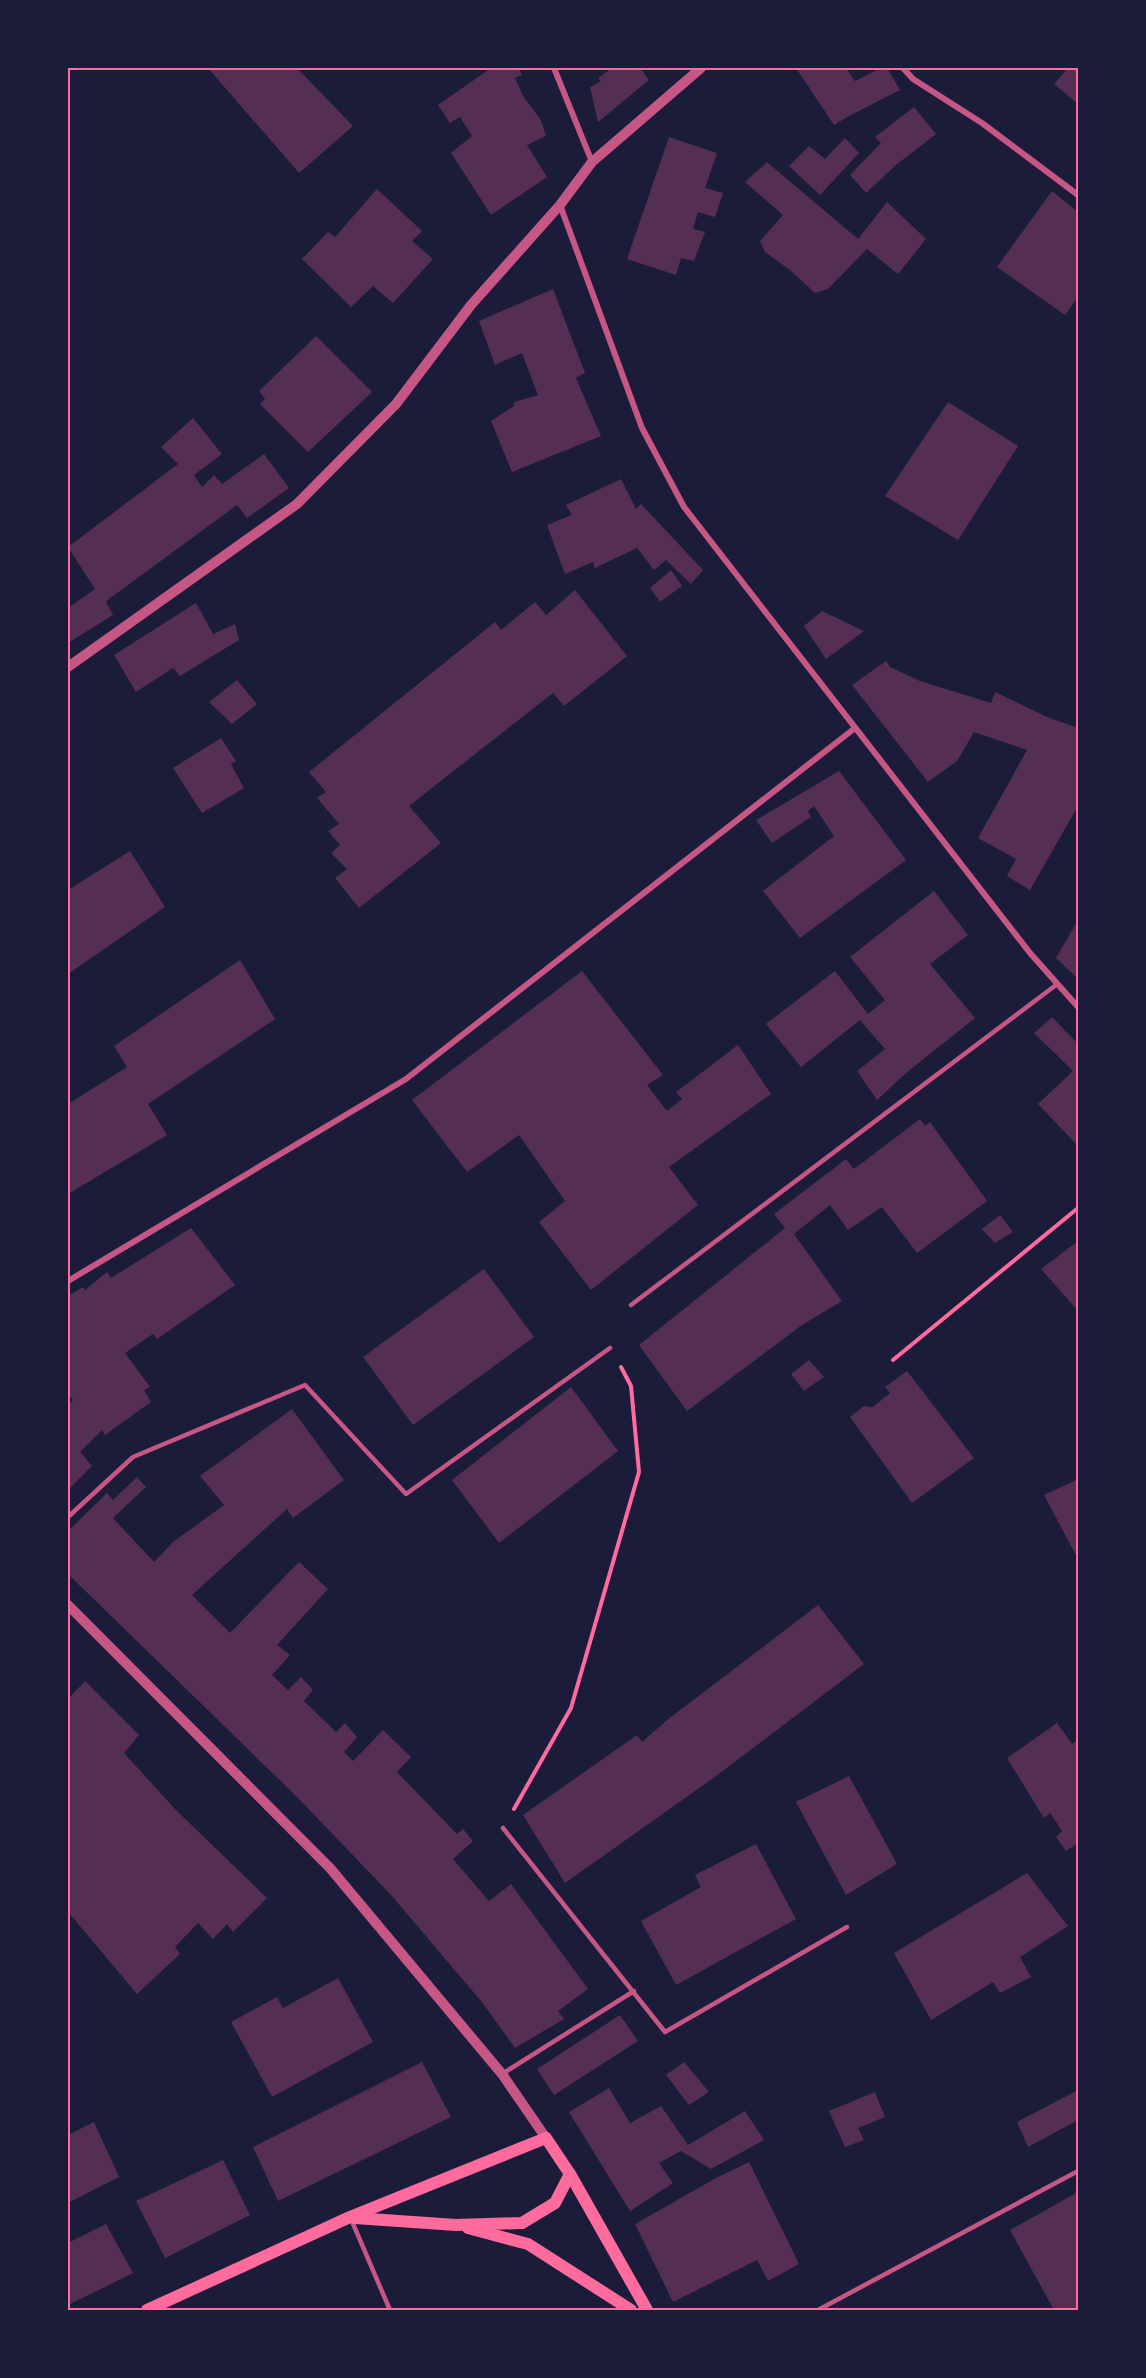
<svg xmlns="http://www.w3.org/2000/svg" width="1146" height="2378" font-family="Quicksand,sans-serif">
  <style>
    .building { fill: #542f53 }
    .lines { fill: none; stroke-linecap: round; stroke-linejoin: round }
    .path { stroke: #ff6b9d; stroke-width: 4 }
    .service { stroke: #c65784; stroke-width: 4.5 }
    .minor { stroke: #c65784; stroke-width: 6 }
    .tertiary { stroke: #c65784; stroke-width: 10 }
    .secondary { stroke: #ff6b9d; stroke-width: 12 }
    .neatline { fill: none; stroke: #ff6b9d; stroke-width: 2 }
  </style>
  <rect width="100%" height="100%" fill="#1b1b3a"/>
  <g class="building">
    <path d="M 208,68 L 297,68 L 353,126 L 299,173 Z"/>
    <path d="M 491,68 L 518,68 L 522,75 L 515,78 L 523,96 L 541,120 L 546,136 L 527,145 L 547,177 L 491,215 L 451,153 L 472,136 L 460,117 L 450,123 L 438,105 Z"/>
    <path d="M 612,68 L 640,68 L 649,80 L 598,122 L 590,87 L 601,81 L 598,78 Z"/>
    <path d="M 796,68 L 846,68 L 855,81 L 881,68 L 887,68 L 900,90 L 849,116 L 834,125 Z"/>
    <path d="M 1068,68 L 1078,68 L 1078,104 L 1054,84 Z"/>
    <path d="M 914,107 L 936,134 L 896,165 L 866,193 L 850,175 L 881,143 L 875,137 Z"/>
    <path d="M 669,137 L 717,153 L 705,188 L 723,193 L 715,217 L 698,212 L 693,229 L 705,232 L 694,261 L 681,258 L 676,275 L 627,259 Z"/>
    <path d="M 845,138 L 859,153 L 820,195 L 789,166 L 809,146 L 825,159 Z"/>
    <path d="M 767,162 L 858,239 L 887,202 L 926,239 L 898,274 L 867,249 L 828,289 L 815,293 L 790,270 L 765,252 L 760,241 L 783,215 L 745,182 Z"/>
    <path d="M 377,189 L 422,231 L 412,241 L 433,259 L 393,303 L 373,286 L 351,307 L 302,259 L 328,232 L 335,237 Z"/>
    <path d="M 1052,191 L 1078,212 L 1078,297 L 1065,315 L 997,267 Z"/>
    <path d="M 553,289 L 585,373 L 576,378 L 601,436 L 512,472 L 491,421 L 514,406 L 514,402 L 538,395 L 522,353 L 495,365 L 479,321 Z"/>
    <path d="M 316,336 L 372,392 L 308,452 L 260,404 L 265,399 L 259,391 Z"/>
    <path d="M 948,402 L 1018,446 L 958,540 L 885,496 Z"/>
    <path d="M 193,418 L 222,454 L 194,475 L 202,487 L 214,475 L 222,484 L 264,454 L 289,488 L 247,518 L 237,505 L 109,599 L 106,602 L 113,615 L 68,643 L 68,616 L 69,615 L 68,608 L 95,589 L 68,547 L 178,464 L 161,447 Z"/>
    <path d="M 621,479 L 636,509 L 641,504 L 703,570 L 691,584 L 666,560 L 654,570 L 637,548 L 595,568 L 593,562 L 565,574 L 547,525 L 572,515 L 566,505 Z"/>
    <path d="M 671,570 L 682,586 L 660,602 L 650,588 Z"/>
    <path d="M 575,590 L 627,656 L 564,706 L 553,693 L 409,806 L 441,843 L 359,908 L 335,878 L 347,869 L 331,853 L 340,845 L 328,831 L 339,824 L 317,798 L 326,792 L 309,772 L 495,622 L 501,630 L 535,602 L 546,615 Z"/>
    <path d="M 196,603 L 213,634 L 235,624 L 239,640 L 180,676 L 173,668 L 136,692 L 114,655 Z"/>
    <path d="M 822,611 L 864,631 L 826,659 L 804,626 Z"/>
    <path d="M 886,661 L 890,667 L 920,681 L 991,703 L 995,692 L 1047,717 L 1078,728 L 1078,806 L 1030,890 L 1007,876 L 1016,859 L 978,838 L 1027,750 L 974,732 L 957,761 L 928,782 L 852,685 Z"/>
    <path d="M 237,680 L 257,704 L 232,724 L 209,702 Z"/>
    <path d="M 221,738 L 236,761 L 231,764 L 244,788 L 202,813 L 173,768 Z"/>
    <path d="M 839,771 L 906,860 L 800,938 L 763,891 L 834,836 L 814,806 L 808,811 L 811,817 L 772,843 L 756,820 Z"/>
    <path d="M 130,851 L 165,907 L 68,974 L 68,890 Z"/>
    <path d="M 934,891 L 968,935 L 930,964 L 975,1018 L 906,1073 L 877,1100 L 857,1071 L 885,1049 L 860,1020 L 801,1067 L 766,1024 L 835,971 L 868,1014 L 885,1000 L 850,957 Z"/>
    <path d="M 1078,920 L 1078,979 L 1056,958 Z"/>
    <path d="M 240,960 L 275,1019 L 148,1104 L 167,1135 L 68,1194 L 68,1104 L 127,1067 L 114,1046 Z"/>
    <path d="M 582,971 L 663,1075 L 647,1085 L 667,1111 L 682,1099 L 676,1092 L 738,1045 L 771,1094 L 669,1167 L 698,1205 L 591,1290 L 539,1222 L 565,1201 L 519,1135 L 467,1172 L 412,1100 Z"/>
    <path d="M 1052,1017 L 1078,1044 L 1078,1146 L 1038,1104 L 1073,1071 L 1034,1033 Z"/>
    <path d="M 920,1119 L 925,1126 L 930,1122 L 987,1201 L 917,1253 L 882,1207 L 848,1230 L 830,1205 L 794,1234 L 842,1301 L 802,1325 L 687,1411 L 639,1345 L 785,1228 L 774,1214 L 846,1159 L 854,1169 Z"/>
    <path d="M 1000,1215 L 1013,1232 L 995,1243 L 982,1229 Z"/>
    <path d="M 191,1228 L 235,1285 L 157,1339 L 153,1334 L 125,1353 L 150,1387 L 144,1390 L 151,1402 L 105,1435 L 102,1430 L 80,1452 L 92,1466 L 68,1490 L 68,1405 L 73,1400 L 68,1394 L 68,1296 L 83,1287 L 85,1290 L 107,1272 L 111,1278 Z"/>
    <path d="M 1078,1241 L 1078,1311 L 1041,1269 Z"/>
    <path d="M 484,1269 L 534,1337 L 413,1425 L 363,1357 Z"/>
    <path d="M 809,1360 L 824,1377 L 804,1391 L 791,1374 Z"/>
    <path d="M 907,1371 L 974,1458 L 912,1503 L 850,1417 L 864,1406 L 873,1407 L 890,1393 L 885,1387 Z"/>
    <path d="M 571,1387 L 618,1451 L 499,1543 L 452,1480 Z"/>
    <path d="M 292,1409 L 344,1480 L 293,1518 L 287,1509 L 192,1595 L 230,1633 L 299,1562 L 328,1589 L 277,1645 L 290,1655 L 272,1675 L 288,1690 L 301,1677 L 313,1690 L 304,1701 L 336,1732 L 345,1723 L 357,1737 L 344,1752 L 353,1761 L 383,1730 L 408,1754 L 411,1757 L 397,1772 L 457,1834 L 463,1829 L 473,1841 L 453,1859 L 489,1901 L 511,1884 L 588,1989 L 558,2011 L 564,2019 L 515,2048 L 481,2001 L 391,1895 L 297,1797 L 68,1574 L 68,1531 L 107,1493 L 113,1500 L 137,1477 L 146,1487 L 113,1518 L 154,1562 L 173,1542 L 224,1505 L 200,1476 Z"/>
    <path d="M 1078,1479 L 1078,1559 L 1044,1495 Z"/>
    <path d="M 818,1605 L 864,1664 L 712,1779 L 565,1883 L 523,1815 L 637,1735 L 642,1742 L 667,1720 Z"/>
    <path d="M 85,1681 L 139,1735 L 124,1753 L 175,1809 L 267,1898 L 233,1932 L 227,1924 L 213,1939 L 198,1923 L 175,1947 L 180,1954 L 137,1994 L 68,1912 L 68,1699 Z"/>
    <path d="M 1057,1723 L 1072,1744 L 1078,1740 L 1078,1843 L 1066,1851 L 1056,1837 L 1062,1831 L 1050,1813 L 1044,1818 L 1007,1758 Z"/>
    <path d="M 849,1776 L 897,1864 L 846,1895 L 796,1802 Z"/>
    <path d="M 756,1844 L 796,1919 L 676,1985 L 641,1921 L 701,1887 L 695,1875 Z"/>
    <path d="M 1027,1873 L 1068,1926 L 1020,1957 L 1031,1977 L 1000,1993 L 993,1982 L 931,2020 L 894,1953 Z"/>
    <path d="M 338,1978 L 373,2042 L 272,2097 L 231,2022 L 277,1997 L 283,2008 Z"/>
    <path d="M 620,2015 L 638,2041 L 554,2095 L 537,2069 Z"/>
    <path d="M 422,2062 L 451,2117 L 278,2201 L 253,2147 Z"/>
    <path d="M 684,2062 L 709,2092 L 689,2105 L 666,2075 Z"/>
    <path d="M 609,2088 L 630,2123 L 661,2106 L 688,2145 L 745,2111 L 764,2140 L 711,2169 L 681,2151 L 659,2163 L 673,2183 L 630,2211 L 569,2112 Z"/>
    <path d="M 1078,2090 L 1078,2120 L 1028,2147 L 1017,2122 Z"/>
    <path d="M 875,2092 L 885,2117 L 858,2128 L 864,2140 L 845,2147 L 829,2111 Z"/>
    <path d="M 94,2122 L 119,2177 L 68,2203 L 68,2135 Z"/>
    <path d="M 223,2160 L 250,2215 L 165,2258 L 136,2201 Z"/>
    <path d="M 749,2162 L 799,2264 L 768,2281 L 757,2260 L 673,2302 L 635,2224 L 716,2178 Z"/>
    <path d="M 1078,2192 L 1078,2310 L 1054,2310 L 1010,2230 Z"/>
    <path d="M 106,2224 L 133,2273 L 68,2305 L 68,2243 Z"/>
  </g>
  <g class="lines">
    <g class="path">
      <path d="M 893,1360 L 1078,1208"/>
      <path d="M 514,1809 L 571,1708 L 639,1472 L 631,1386 L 621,1367"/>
    </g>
    <g class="service">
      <path d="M 631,1305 L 1056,985"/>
      <path d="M 68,1517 L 133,1457 L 305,1385 L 406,1494 L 610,1348"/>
      <path d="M 503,1828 L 665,2032 L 847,1927"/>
      <path d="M 502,2074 L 634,1991"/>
      <path d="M 351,2219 L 390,2310"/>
      <path d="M 818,2310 L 1078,2171"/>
    </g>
    <g class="minor">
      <path d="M 554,68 L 592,162"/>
      <path d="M 903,68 L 913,79 L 982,123 L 1078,195"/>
      <path d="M 560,205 L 642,428 L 684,507 L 1030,953 L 1078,1007"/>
      <path d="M 68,1281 L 406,1079 L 855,728"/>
    </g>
    <g class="tertiary">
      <path d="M 68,667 L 297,504 L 396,404 L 471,305 L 560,205 L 592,162 L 701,68"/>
      <path d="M 68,1605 L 330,1868 L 502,2074 L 546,2138"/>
    </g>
    <g class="secondary">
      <path d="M 355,2218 L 456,2225 L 522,2223 L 555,2203 L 570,2174"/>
      <path d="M 468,2228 L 528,2244 L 631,2310"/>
      <path d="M 147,2310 L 350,2217 L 546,2138 L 570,2174 L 647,2310"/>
    </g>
  </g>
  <rect width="1146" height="2378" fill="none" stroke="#1b1b3a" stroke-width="138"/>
  <rect x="69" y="69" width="1008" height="2240" class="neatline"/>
</svg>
